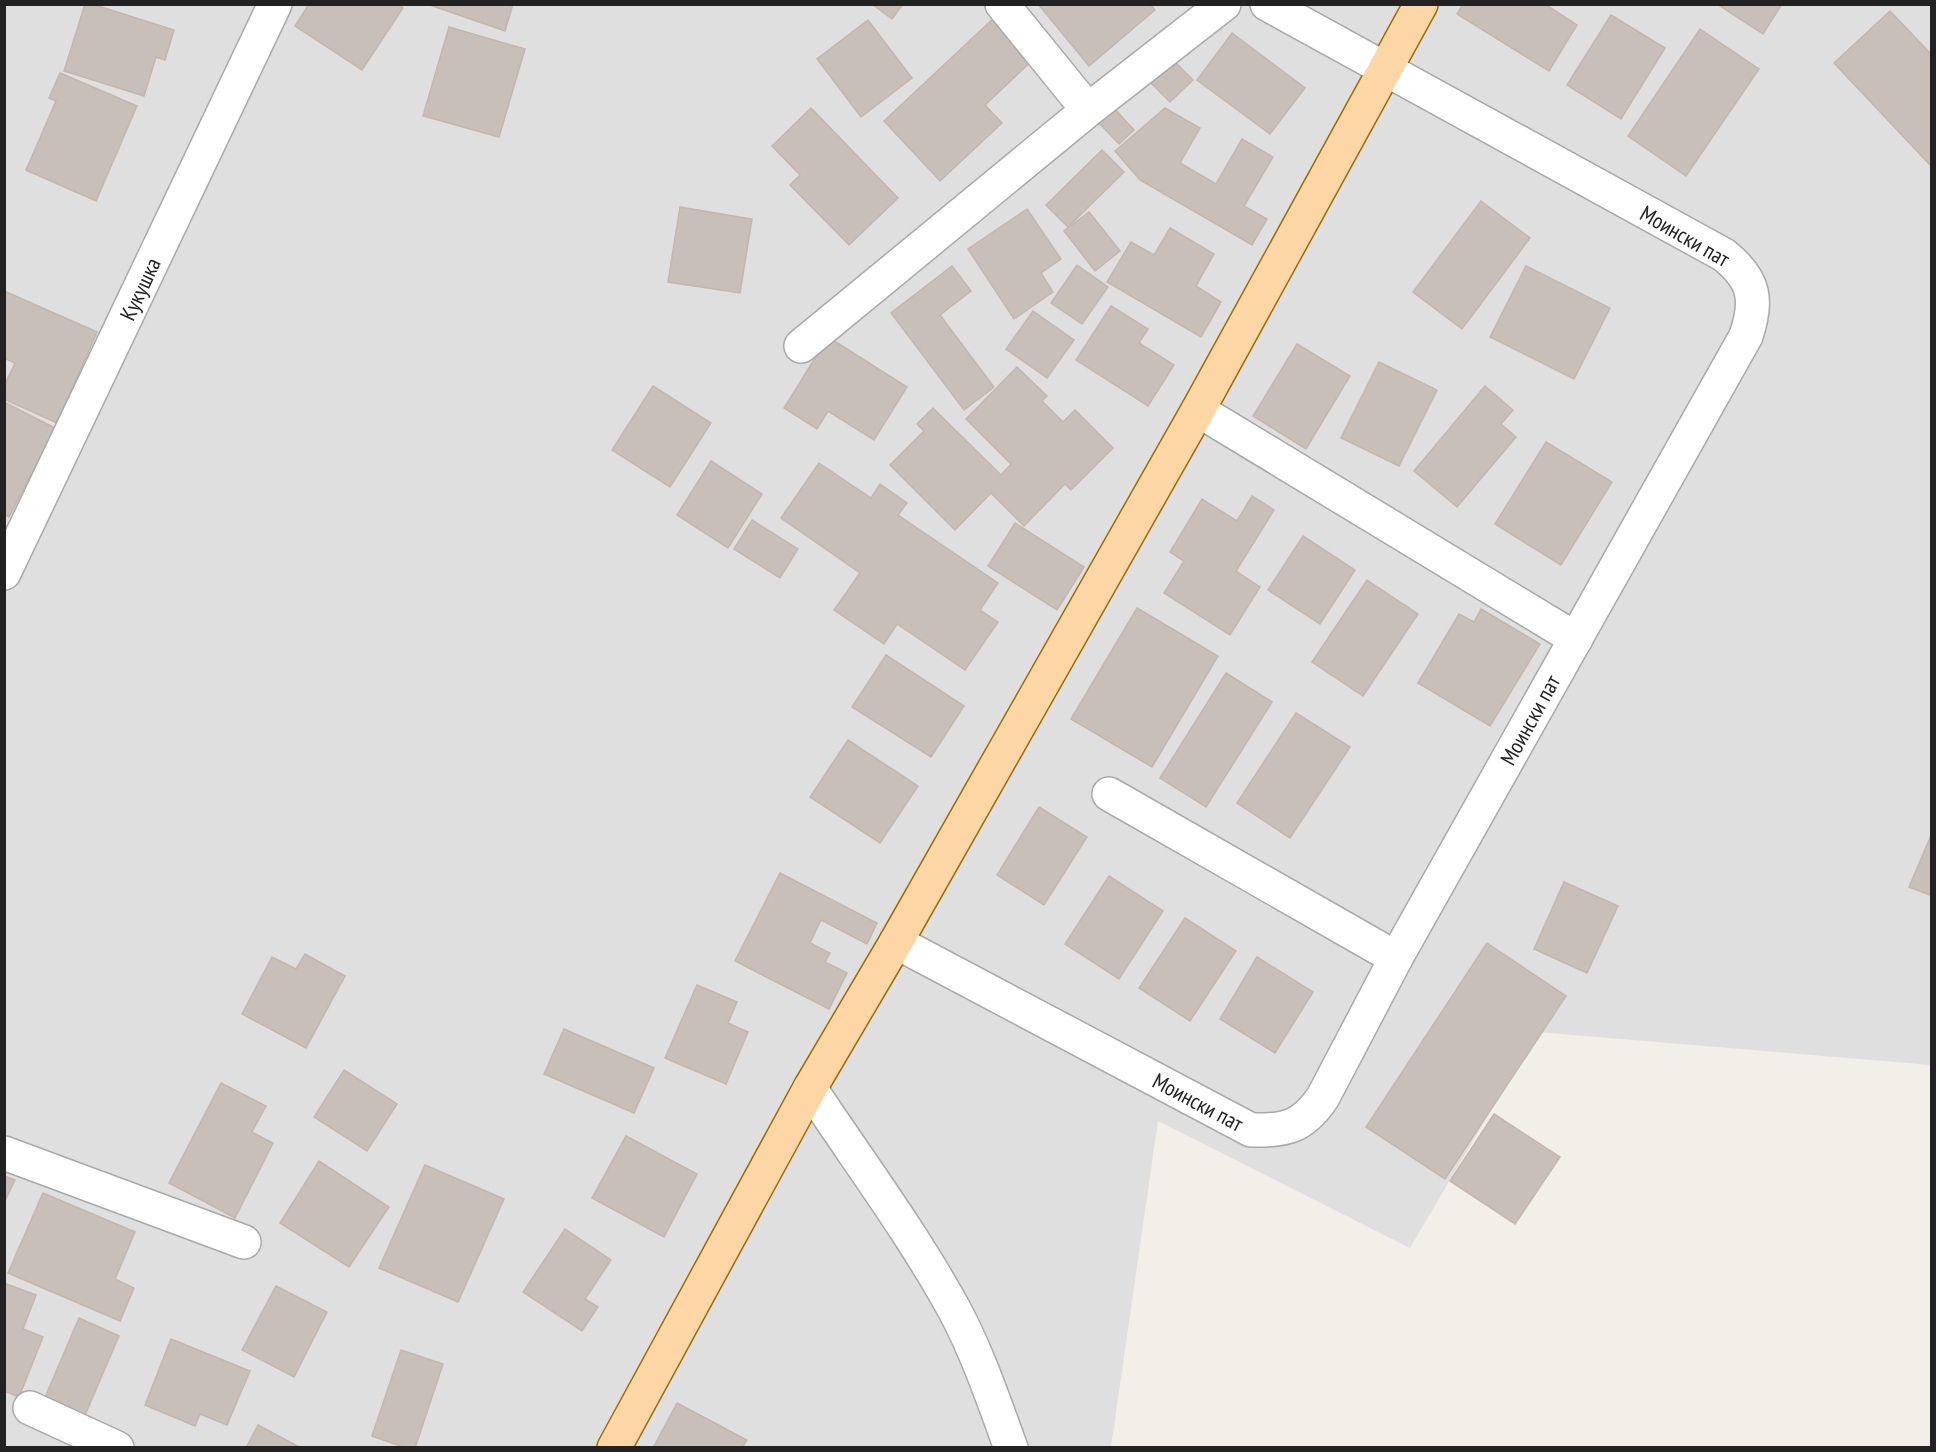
<svg xmlns="http://www.w3.org/2000/svg" width="1936" height="1452" font-family="'PT Sans Narrow',sans-serif">
  <style>
    .residential { fill: #e0dfdf }
    .building { fill: #c7bfb8; stroke: #c4b6ab; stroke-width: 1.5 }
    .lines { fill: none; stroke-linecap: round; stroke-linejoin: round }
    .minor-casing { stroke: #a9a9a9; stroke-width: 36 }
    .major-casing { stroke: #a06b00; stroke-width: 36 }
    .minor { stroke: #fff; stroke-width: 33 }
    .major { stroke: #fcd6a4; stroke-width: 33 }
    .labels { text-anchor: middle; dominant-baseline: central; stroke-width: 4.5; stroke-linejoin: round; paint-order: stroke }
    .street-label { font-size: 22px; fill: #222; stroke: #fff }
  </style>
  <rect width="100%" height="100%" fill="#f2efe9"/>
  <path class="residential" d="M 5,5 L 1931,5 L 1931,1065 L 1537,1032 L 1410,1248 L 1158,1121 L 1111,1447 L 5,1448 Z"/>
  <g class="building">
    <path d="M 85,4 L 92,4 L 174,30 L 165,60 L 156,57 L 144,96 L 64,71 Z"/>
    <path d="M 309,4 L 398,4 L 403,8 L 362,70 L 295,26 Z"/>
    <path d="M 427,4 L 513,4 L 505,31 Z"/>
    <path d="M 872,4 L 903,4 L 892,19 Z"/>
    <path d="M 1038,4 L 1150,4 L 1155,10 L 1089,66 Z"/>
    <path d="M 1463,4 L 1545,4 L 1577,25 L 1549,71 L 1457,14 Z"/>
    <path d="M 1717,4 L 1782,4 L 1763,34 Z"/>
    <path d="M 1890,11 L 1932,55 L 1932,167 L 1834,63 Z"/>
    <path d="M 997,15 L 1036,57 L 985,105 L 1002,123 L 940,181 L 884,121 Z"/>
    <path d="M 1611,15 L 1665,48 L 1621,119 L 1567,85 Z"/>
    <path d="M 868,20 L 912,78 L 861,117 L 817,59 Z"/>
    <path d="M 449,27 L 525,49 L 499,137 L 423,116 Z"/>
    <path d="M 1700,29 L 1759,69 L 1686,176 L 1628,136 Z"/>
    <path d="M 1232,33 L 1305,88 L 1270,134 L 1197,80 Z"/>
    <path d="M 1169,56 L 1193,80 L 1170,102 L 1146,78 Z"/>
    <path d="M 60,73 L 137,106 L 96,201 L 26,170 L 56,101 L 49,98 Z"/>
    <path d="M 1112,106 L 1134,130 L 1119,144 L 1097,121 Z"/>
    <path d="M 811,108 L 898,198 L 849,245 L 790,185 L 800,175 L 772,146 Z"/>
    <path d="M 1165,108 L 1200,128 L 1180,163 L 1216,184 L 1242,139 L 1273,157 L 1244,206 L 1267,219 L 1252,245 L 1140,180 L 1115,151 Z"/>
    <path d="M 1102,150 L 1124,172 L 1068,227 L 1046,205 Z"/>
    <path d="M 1481,201 L 1530,238 L 1462,329 L 1413,292 Z"/>
    <path d="M 680,207 L 752,219 L 740,293 L 668,282 Z"/>
    <path d="M 1027,209 L 1061,259 L 1041,273 L 1053,292 L 1014,319 L 968,249 Z"/>
    <path d="M 1089,212 L 1120,251 L 1095,271 L 1064,231 Z"/>
    <path d="M 1170,228 L 1214,254 L 1196,286 L 1221,302 L 1201,337 L 1107,282 L 1131,242 L 1154,255 Z"/>
    <path d="M 1077,265 L 1108,287 L 1082,324 L 1051,303 Z"/>
    <path d="M 952,266 L 971,291 L 940,315 L 994,387 L 964,410 L 891,313 Z"/>
    <path d="M 1526,266 L 1610,308 L 1574,379 L 1490,337 Z"/>
    <path d="M 4,291 L 97,332 L 57,423 L 4,399 L 4,386 L 15,363 L 4,358 Z"/>
    <path d="M 1111,306 L 1148,329 L 1139,343 L 1174,365 L 1148,406 L 1076,360 Z"/>
    <path d="M 1033,311 L 1074,340 L 1047,378 L 1006,349 Z"/>
    <path d="M 828,337 L 907,387 L 874,440 L 828,411 L 817,429 L 784,408 Z"/>
    <path d="M 1297,344 L 1350,376 L 1306,449 L 1253,416 Z"/>
    <path d="M 1379,362 L 1437,390 L 1399,466 L 1341,438 Z"/>
    <path d="M 1017,367 L 1047,396 L 1042,401 L 1063,422 L 1075,410 L 1113,448 L 1071,490 L 1065,484 L 1024,526 L 991,493 L 955,530 L 890,465 L 924,431 L 917,424 L 933,408 L 1001,475 L 1011,464 L 966,419 Z"/>
    <path d="M 653,386 L 711,423 L 670,487 L 612,450 Z"/>
    <path d="M 1485,386 L 1513,410 L 1501,424 L 1516,437 L 1457,507 L 1414,471 Z"/>
    <path d="M 4,402 L 55,428 L 9,517 L 4,514 Z"/>
    <path d="M 1546,442 L 1612,482 L 1561,565 L 1495,524 Z"/>
    <path d="M 711,461 L 762,494 L 728,548 L 677,515 Z"/>
    <path d="M 819,463 L 871,498 L 880,484 L 907,503 L 898,515 L 998,583 L 980,610 L 998,622 L 965,670 L 897,624 L 884,644 L 834,610 L 860,573 L 781,518 Z"/>
    <path d="M 1252,496 L 1274,510 L 1236,571 L 1260,587 L 1230,635 L 1164,593 L 1184,561 L 1170,552 L 1202,499 L 1237,521 Z"/>
    <path d="M 752,520 L 798,549 L 780,578 L 734,549 Z"/>
    <path d="M 1015,523 L 1084,567 L 1057,610 L 988,566 Z"/>
    <path d="M 1303,536 L 1355,570 L 1320,624 L 1268,590 Z"/>
    <path d="M 1367,580 L 1418,614 L 1363,696 L 1312,662 Z"/>
    <path d="M 1137,608 L 1218,656 L 1152,767 L 1071,719 Z"/>
    <path d="M 1481,609 L 1540,644 L 1490,726 L 1418,683 L 1459,614 L 1474,622 Z"/>
    <path d="M 886,655 L 964,706 L 931,757 L 852,707 Z"/>
    <path d="M 1226,673 L 1272,702 L 1206,807 L 1160,778 Z"/>
    <path d="M 1296,713 L 1350,747 L 1290,838 L 1237,803 Z"/>
    <path d="M 848,740 L 918,786 L 880,843 L 810,797 Z"/>
    <path d="M 1039,807 L 1087,837 L 1044,905 L 997,875 Z"/>
    <path d="M 1932,833 L 1932,896 L 1909,887 Z"/>
    <path d="M 780,873 L 877,923 L 867,944 L 821,920 L 810,943 L 830,953 L 825,962 L 847,973 L 829,1009 L 735,961 Z"/>
    <path d="M 1109,876 L 1163,911 L 1119,979 L 1065,944 Z"/>
    <path d="M 1564,882 L 1618,906 L 1587,973 L 1534,949 Z"/>
    <path d="M 1185,918 L 1236,951 L 1190,1021 L 1139,988 Z"/>
    <path d="M 1487,943 L 1566,996 L 1445,1179 L 1366,1127 Z"/>
    <path d="M 305,954 L 345,976 L 306,1048 L 242,1014 L 272,957 L 296,969 Z"/>
    <path d="M 1257,957 L 1313,992 L 1275,1053 L 1220,1019 Z"/>
    <path d="M 697,985 L 737,1002 L 728,1023 L 748,1032 L 726,1084 L 665,1058 Z"/>
    <path d="M 564,1029 L 654,1068 L 634,1113 L 544,1074 Z"/>
    <path d="M 344,1070 L 397,1104 L 367,1151 L 314,1117 Z"/>
    <path d="M 221,1083 L 266,1106 L 252,1132 L 273,1143 L 235,1218 L 169,1183 Z"/>
    <path d="M 1494,1114 L 1560,1157 L 1515,1224 L 1450,1181 Z"/>
    <path d="M 626,1136 L 697,1174 L 664,1237 L 592,1198 Z"/>
    <path d="M 319,1161 L 389,1207 L 349,1267 L 280,1223 Z"/>
    <path d="M 425,1165 L 504,1199 L 458,1302 L 379,1268 Z"/>
    <path d="M 4,1176 L 15,1180 L 4,1203 Z"/>
    <path d="M 43,1193 L 135,1232 L 115,1279 L 134,1288 L 120,1321 L 8,1273 Z"/>
    <path d="M 565,1229 L 611,1260 L 585,1299 L 598,1307 L 582,1331 L 523,1292 Z"/>
    <path d="M 4,1283 L 36,1295 L 23,1329 L 43,1337 L 19,1397 L 4,1391 Z"/>
    <path d="M 276,1286 L 327,1312 L 294,1377 L 242,1350 Z"/>
    <path d="M 79,1318 L 119,1336 L 83,1420 L 43,1402 Z"/>
    <path d="M 171,1339 L 250,1371 L 227,1425 L 200,1414 L 195,1426 L 145,1405 Z"/>
    <path d="M 401,1350 L 443,1364 L 415,1448 L 406,1448 L 372,1436 Z"/>
    <path d="M 677,1403 L 747,1440 L 742,1448 L 653,1448 Z"/>
    <path d="M 258,1425 L 301,1448 L 246,1448 Z"/>
  </g>
  <g class="lines">
    <defs>
      <g id="minor">
        <path d="M 1002,4 L 1088,110"/>
        <path d="M 801,346 L 1088,110 L 1224,4"/>
        <path d="M 1198,410 L 1576,639"/>
        <path d="M 4,573 L 275,4"/>
        <path d="M 1109,794 L 1396,958"/>
        <path d="M 896,942 L 1251,1130 C 1286,1131 1303,1127 1323,1097 L 1396,958 L 1746,336 C 1758,300 1755,280 1724,255 L 1267,4"/>
        <path d="M 810,1088 C 859,1162 913,1234 955,1311 C 978,1354 994,1402 1011,1448"/>
        <path d="M 4,1153 L 244,1242"/>
        <path d="M 30,1408 L 117,1448"/>
      </g>
      <path id="major" d="M 614,1448 L 810,1088 L 896,942 L 1198,410 L 1421,4"/>
    </defs>
    <use href="#minor" class="minor-casing"/>
    <use href="#major" class="major-casing"/>
    <use href="#minor" class="minor"/>
    <use href="#major" class="major"/>
  </g>
  <g class="labels">
    <g class="street-label">
      <text transform="translate(1685 236) rotate(30)">Моински пат</text>
      <text transform="translate(140 289) rotate(-65)">Кукушка</text>
      <text transform="translate(1530 720) rotate(-61)">Моински пат</text>
      <text transform="translate(1198 1102) rotate(28)">Моински пат</text>
    </g>
  </g>
  <rect width="1936" height="1452" fill="none" stroke="#222222" stroke-width="12"/>
</svg>
